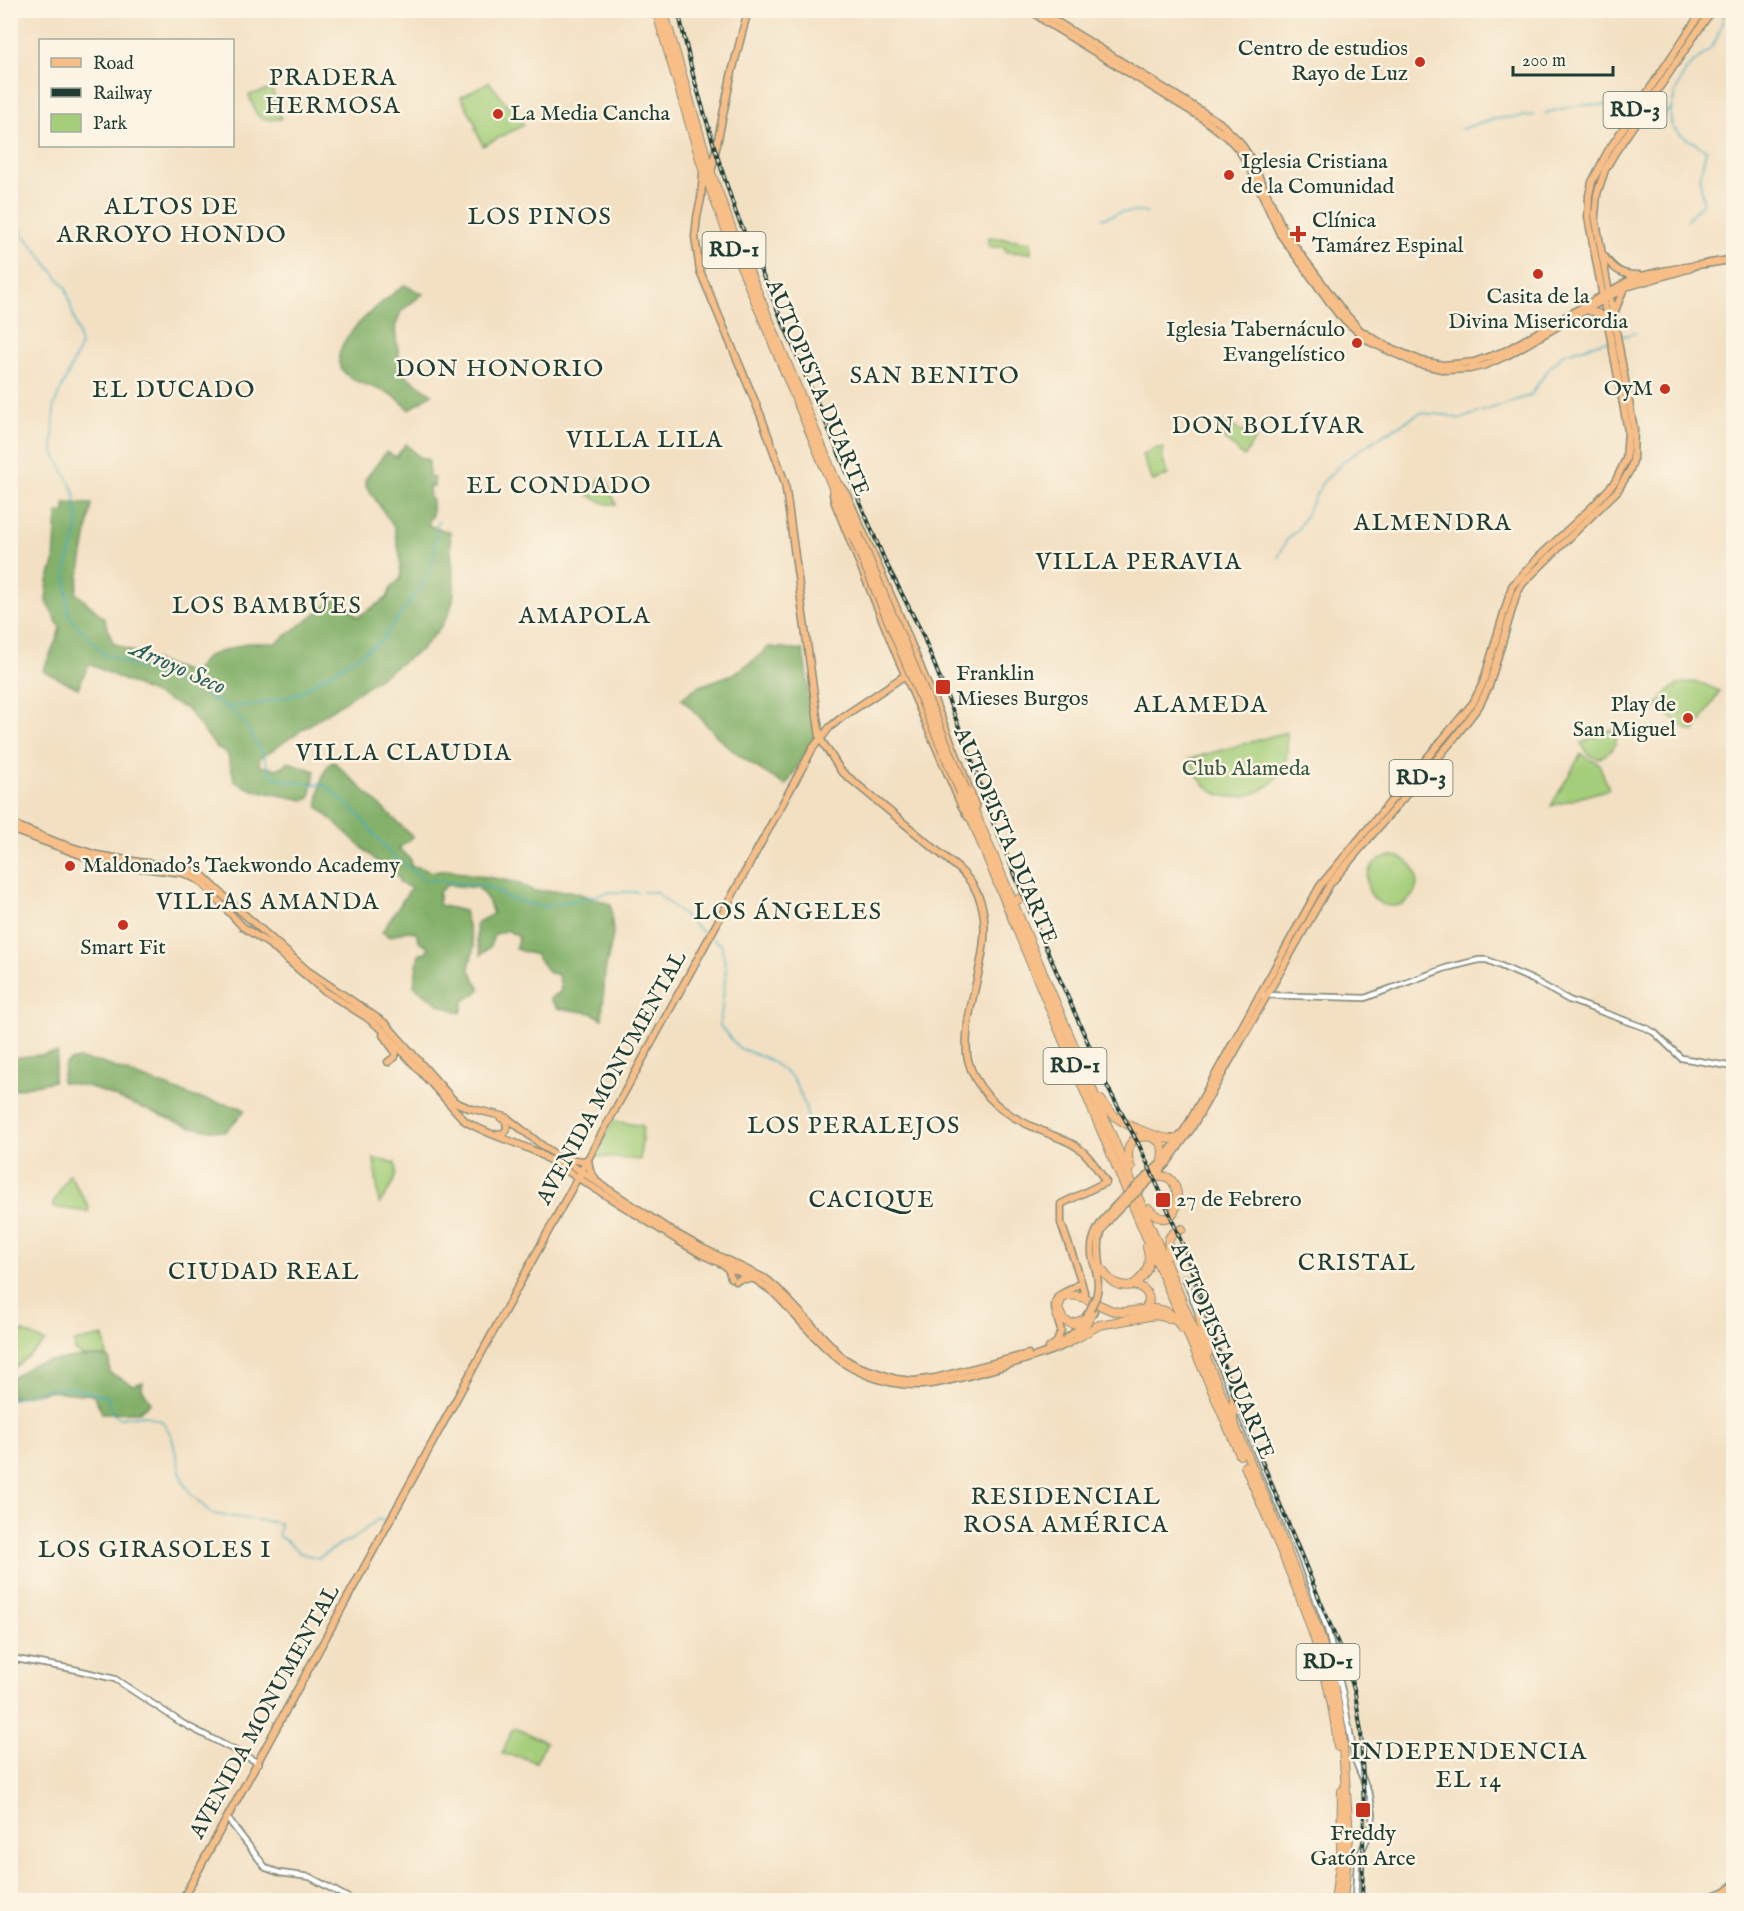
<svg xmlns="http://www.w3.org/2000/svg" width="1744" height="1911" font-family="'IM FELL English',serif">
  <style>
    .green { fill: #a5ce7a; stroke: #628657; stroke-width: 1.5 }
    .forest { fill: #84b16a; stroke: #52774f; stroke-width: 1.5 }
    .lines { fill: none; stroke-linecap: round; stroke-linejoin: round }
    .stream { stroke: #3faebc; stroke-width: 1.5 }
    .minor-casing { stroke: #898e7c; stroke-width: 8 }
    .major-casing { stroke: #898e7c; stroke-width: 9 }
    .highway-casing { stroke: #898e7c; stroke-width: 10 }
    .minor { stroke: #fff; stroke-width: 4.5 }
    .major { stroke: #f7be88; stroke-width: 6 }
    .highway { stroke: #f7be88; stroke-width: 8 }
    .rail-casing { stroke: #1f3d34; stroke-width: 4 }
    .rail { stroke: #fcf5e5; stroke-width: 1.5; stroke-dasharray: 4.5; stroke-linecap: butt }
    .major-bridge-casing { stroke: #898e7c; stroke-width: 9; stroke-linecap: butt }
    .highway-bridge-casing { stroke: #898e7c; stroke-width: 10; stroke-linecap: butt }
    .major-bridge { stroke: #f7be88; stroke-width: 6 }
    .highway-bridge { stroke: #f7be88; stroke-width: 8 }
    .poi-dot { fill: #c8321e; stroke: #fcf5e5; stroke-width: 2 }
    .labels { text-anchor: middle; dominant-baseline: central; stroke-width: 5; stroke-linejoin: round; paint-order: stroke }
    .shield { fill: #fcf5e5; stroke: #617469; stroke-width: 1.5 }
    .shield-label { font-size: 21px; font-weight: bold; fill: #1f3d34 }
    .poi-label { font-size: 22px; fill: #1f3d34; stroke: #fcf5e5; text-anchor: start }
    .street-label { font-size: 22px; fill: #1f3d34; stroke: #fcf5e5 }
    .park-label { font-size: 22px; fill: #3a5a42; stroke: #fcf5e5 }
    .neighbourhood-label { font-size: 24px; letter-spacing: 1.5px; fill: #1f3d34; stroke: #fcf5e5 }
    .water-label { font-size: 24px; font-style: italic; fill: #295f5d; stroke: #fcf5e5 }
  </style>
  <rect width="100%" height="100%" fill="#fcf5e5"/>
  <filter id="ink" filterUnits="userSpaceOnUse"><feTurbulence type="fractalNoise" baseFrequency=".0167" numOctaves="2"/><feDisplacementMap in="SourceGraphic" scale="12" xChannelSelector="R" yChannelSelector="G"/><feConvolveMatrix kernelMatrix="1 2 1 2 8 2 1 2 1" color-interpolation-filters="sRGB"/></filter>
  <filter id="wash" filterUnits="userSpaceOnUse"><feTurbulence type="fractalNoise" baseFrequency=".008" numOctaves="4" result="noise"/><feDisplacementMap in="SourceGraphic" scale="24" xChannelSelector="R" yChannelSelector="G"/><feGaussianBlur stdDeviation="1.35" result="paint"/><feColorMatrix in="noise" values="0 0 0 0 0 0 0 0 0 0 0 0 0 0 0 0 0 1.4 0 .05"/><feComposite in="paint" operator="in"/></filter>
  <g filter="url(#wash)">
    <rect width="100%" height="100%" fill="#f3e0c3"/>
    <g class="green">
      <path d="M 489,82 L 524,125 L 483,146 L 475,128 L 477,127 L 461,97 Z"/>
      <path d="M 272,89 L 281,119 C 254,121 258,118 249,95 Z"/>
      <path d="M 989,237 L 1031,242 L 1031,253 L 1006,252 L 1004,247 L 988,247 Z"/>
      <path d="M 1220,421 L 1256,437 L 1244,457 L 1221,435 L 1218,423 Z"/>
      <path d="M 1156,448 L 1164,448 L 1162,457 L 1168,475 L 1153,481 L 1142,455 Z"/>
      <path d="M 601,478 L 606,479 L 616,504 L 607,504 L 589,496 L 588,494 Z"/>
      <path d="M 1692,682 L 1703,684 L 1720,691 L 1695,731 L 1689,731 L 1656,706 C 1666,691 1674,683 1692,682 Z"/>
      <path d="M 1610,730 L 1616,730 C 1619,745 1611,753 1598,759 L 1588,754 L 1581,743 Z"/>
      <path d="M 1287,732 C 1287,742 1288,751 1286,760 C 1279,789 1240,806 1214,792 C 1202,785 1194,772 1189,759 Z"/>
      <path d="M 1581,754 L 1599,764 L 1609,789 L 1551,806 Z"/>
      <circle cx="1392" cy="881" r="25"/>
      <path d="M 613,1121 L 643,1126 L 640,1160 L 595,1156 Z"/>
      <path d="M 374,1159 L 395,1163 C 399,1180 388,1191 379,1204 Z"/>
      <path d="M 69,1174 L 89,1207 L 88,1212 L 53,1207 L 53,1203 Z"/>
      <path d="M 22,1331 L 45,1342 L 14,1368 L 11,1368 L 11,1358 Z"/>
      <path d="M 103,1336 L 102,1339 L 104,1337 L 107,1356 L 83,1356 L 75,1351 L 74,1342 Z"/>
      <path d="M 513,1727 L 546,1742 L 536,1762 L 521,1757 L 502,1754 Z"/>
    </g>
    <g class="forest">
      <path d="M 404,285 L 423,294 L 401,311 L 395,328 L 396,338 L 401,368 L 409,378 L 432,394 L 409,410 C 396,393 380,390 361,383 C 300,359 381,304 404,285 Z"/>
      <path d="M 406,444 L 419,457 L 429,460 L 429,477 L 434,478 L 434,486 L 429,487 L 430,499 L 432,499 L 432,517 L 430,517 L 428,525 L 450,532 C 452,593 468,603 419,651 L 259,759 L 260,766 L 277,769 L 289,762 L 315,771 L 310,798 L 304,800 L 253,790 L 235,782 L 227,753 L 216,747 L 187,709 L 89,664 L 78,688 L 43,671 L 57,638 L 60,628 L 46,601 L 48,581 L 54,563 L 57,513 L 65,512 L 65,503 L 92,504 L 76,593 L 104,618 L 113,643 L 155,661 L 192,673 L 208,656 L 247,643 L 276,643 L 339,597 L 358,617 L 387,598 L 391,588 L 401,578 L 400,555 L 394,527 L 366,486 L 365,480 L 386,452 L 396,457 Z"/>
      <path d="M 769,647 L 803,650 L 816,735 L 786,786 C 766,773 742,760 724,743 C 709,729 697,712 681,699 L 697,687 L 733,674 L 754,660 Z"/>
      <path d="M 333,761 L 413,837 L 399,848 L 411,860 L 410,865 L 433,872 L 447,870 L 516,882 L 533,891 L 571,891 L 611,904 L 613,935 L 605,972 L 602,1019 L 592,1013 L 557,1008 L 550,999 L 554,995 L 560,993 L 561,985 L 557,974 L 549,973 L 536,955 L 515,949 L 519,937 L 507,930 L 494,935 L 490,947 L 481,955 L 477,942 L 476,923 L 493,914 L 488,900 L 479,888 L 447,885 L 439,892 L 439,905 L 464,911 L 474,947 L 469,968 L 480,989 L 475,994 L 464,1001 L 461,1013 L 440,1005 L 414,986 L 419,953 L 427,952 L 428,947 L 420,943 L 416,932 L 407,931 L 389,937 L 382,932 L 411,888 L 400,883 L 398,877 L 380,864 L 318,807 C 318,794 321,769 333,761 Z"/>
      <path d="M 58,1053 L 53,1081 L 11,1090 L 11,1058 Z"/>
      <path d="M 78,1059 L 102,1063 L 195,1097 L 242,1108 L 245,1111 L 225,1132 L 190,1127 L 90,1087 L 61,1082 L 65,1065 L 70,1061 Z"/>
      <path d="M 101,1356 L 109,1358 L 110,1373 L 133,1385 L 143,1382 L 142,1389 L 151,1402 L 139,1412 L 102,1413 L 94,1395 L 49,1391 L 11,1398 L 11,1379 L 33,1364 L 75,1357 Z"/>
    </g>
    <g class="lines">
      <g class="stream">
        <path d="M 1545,113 L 1578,105 L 1608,105 L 1627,115"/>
        <path d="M 1648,123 L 1654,122 L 1670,110"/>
        <path d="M 1461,129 L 1494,119 L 1534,115"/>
        <path d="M 1102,219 L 1121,212 L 1147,212"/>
        <path d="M 1687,220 L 1703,202 L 1700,178 L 1706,150 C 1697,143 1676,135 1672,126 C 1666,112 1679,80 1688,68 C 1696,59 1709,53 1715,42 C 1720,33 1722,20 1726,10"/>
        <path d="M 10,224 L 18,227 L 66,288 L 81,345 L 54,405 L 53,451 L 75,493 L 78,527 L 66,569 L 68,615 L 104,654 L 198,690 L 226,707 L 244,722 L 264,757 L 272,776 L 293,782 L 325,785 L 356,812 L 390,853 L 423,879 L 486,886 L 511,899 L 544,907 L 612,892 L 637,892"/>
        <path d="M 1619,337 L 1635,333"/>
        <path d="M 1278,558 L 1286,541 L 1298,529 L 1323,482 L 1345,460 L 1370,443 L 1420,413 L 1446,415 L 1460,419 L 1531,395 L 1546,372 L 1563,354 L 1609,340"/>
        <path d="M 226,707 L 253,705 L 296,695 L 380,642 L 418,591 L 433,561 L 438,521"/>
        <path d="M 643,892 L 656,892 L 708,937"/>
        <path d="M 712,939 L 721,944 L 726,969 L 720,1026 L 739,1048 L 768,1059 L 793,1078 L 805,1105 L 811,1133"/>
        <path d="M 10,1400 L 47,1389 L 73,1388 L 108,1397 L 112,1413 L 120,1418 L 144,1415 L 164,1422 L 172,1438 L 183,1482 L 192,1495 L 212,1514 L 280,1523 L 278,1536 L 288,1542 L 300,1553 L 319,1558 L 342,1543 L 353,1539 L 378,1519 L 387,1522"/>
      </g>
    </g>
  </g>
  <g filter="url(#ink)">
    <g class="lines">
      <defs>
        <g id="minor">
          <path d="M 1259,995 L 1365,998 L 1446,968 L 1479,960 L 1487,960 L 1533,980 L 1569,1000 L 1646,1028 L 1655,1033 L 1681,1058 L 1734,1067"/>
          <path d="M 1185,1278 L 1199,1315"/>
          <path d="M 1206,1331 L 1301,1559 L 1327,1628 L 1342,1691 L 1355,1760 L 1370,1796 L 1373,1814 L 1371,1830 L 1357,1861 L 1355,1900"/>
          <path d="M 10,1658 L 73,1669 L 115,1679 L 182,1723 L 259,1763"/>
          <path d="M 228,1819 L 266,1868 L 280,1873 L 310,1877 L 352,1900"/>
        </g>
        <g id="major">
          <path d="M 1031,10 L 1046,22 L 1202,118 L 1227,137 L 1239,150 L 1252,172 L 1280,234 L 1339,315 L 1370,342 L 1415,363 L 1446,370 L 1470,369 L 1486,365 L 1508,355 L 1626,287 L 1691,268"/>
          <path d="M 1038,10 L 1219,122 L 1240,142 L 1249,156 L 1285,233 L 1342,310 L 1360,330 L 1388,347 L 1422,361 L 1443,365 L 1474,362 L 1505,351 L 1630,280 C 1663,268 1699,266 1734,259"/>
          <path d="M 703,173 L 701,199 L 697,217 L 695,237 L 700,271 L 761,416 L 785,483 L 820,738 L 841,771 L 959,869 C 1006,911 975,971 968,1023 C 967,1035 965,1048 968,1060 C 977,1095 1008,1117 1040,1130 C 1052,1136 1066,1139 1077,1147 C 1089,1155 1098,1170 1106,1182 L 1061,1204 L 1061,1223 L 1079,1274 L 1086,1299"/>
          <path d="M 711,173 L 731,76 L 748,10"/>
          <path d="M 1603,255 C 1613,268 1621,276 1639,275"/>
          <path d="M 1586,310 L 1598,313 L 1606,320"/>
          <path d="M 1615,311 L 1624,288"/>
          <path d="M 840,485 L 847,495 L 896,607 L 960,764 L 976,807"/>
          <path d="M 833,495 L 835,503 L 897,656 L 961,805 L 968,817"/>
          <path d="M 10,823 L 56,842 L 97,855 L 139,862 L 182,867 L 202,875 L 228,900 L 308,971 L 386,1024 L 455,1102 L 469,1108 L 506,1117 L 544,1147 L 670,1230 L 702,1248 L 766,1279 L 777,1288 L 843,1358 L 857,1366 L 896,1379 L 914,1381 L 935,1378 L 1028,1354"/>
          <path d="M 10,829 L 89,858 L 142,868 L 183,873 L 200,881 L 243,927 L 269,944 L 323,990 L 366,1017 L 383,1030 L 465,1121 C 489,1136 516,1141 540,1154 L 677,1240 L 701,1254 L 756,1280 L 773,1292 C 793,1311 829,1357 852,1368 C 873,1379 899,1386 923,1385 C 947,1383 1060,1353 1077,1338 C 1084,1331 1089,1320 1094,1311"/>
          <path d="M 383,1035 L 396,1053 L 395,1057 L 388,1062"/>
          <path d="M 497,1134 L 504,1133 L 507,1128 L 506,1121 L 501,1118"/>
          <path d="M 568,1159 L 583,1161 L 588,1159 L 590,1171 L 595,1178"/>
          <path d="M 1143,1180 L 1162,1162 L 1187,1126 L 1320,886 L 1473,703 L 1483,683 L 1512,586 L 1539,557 L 1594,505 L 1615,482 L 1626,459 L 1628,431 L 1588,217 L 1589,195 L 1592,182 L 1608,151 L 1703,10"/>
          <path d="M 1147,1183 L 1167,1163 L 1191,1129 L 1330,884 L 1452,741 L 1479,706 L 1489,686 L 1517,593 L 1523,583 L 1618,490 L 1630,470 L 1633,461 L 1634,429 L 1595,216 L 1597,194 L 1605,170 L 1614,154 L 1712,10"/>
          <path d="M 725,1265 L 729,1271 L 731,1278"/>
          <path d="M 1101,1272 C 1096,1238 1097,1230 1122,1206"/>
          <path d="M 736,1281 L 741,1279 L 752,1279"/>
          <path d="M 1096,1297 C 1100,1283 1097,1273 1093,1260 C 1087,1236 1104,1217 1120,1201"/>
          <path d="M 1061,1343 L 1077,1330 L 1090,1310"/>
          <path d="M 1049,1348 L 1057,1342 L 1061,1331 C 1058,1317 1047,1300 1065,1292 C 1072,1289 1076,1287 1081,1282"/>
          <path d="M 182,1900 L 813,748 L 830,727 L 841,718 L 919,666"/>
          <path d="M 1701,1900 L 1726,1891 L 1734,1884"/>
        </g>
        <g id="highway">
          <path d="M 656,10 L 703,169 L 730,240 L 853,536"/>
          <path d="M 663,10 L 711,173 L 735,238 L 858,534"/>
          <path d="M 966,791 L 1267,1502 L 1319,1632 L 1333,1680 L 1342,1732 L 1349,1837 L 1343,1900"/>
          <path d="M 961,793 C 1051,1015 1145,1235 1240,1455"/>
          <path d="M 1014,902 L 1026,895"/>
          <path d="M 1101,1100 C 1105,1106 1111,1113 1117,1118 C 1128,1126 1167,1143 1179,1138"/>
          <path d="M 1131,1168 C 1117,1132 1156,1129 1162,1147 C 1164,1151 1162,1157 1162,1162"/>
          <path d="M 1149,1209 C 1175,1238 1186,1191 1169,1178 C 1165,1176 1160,1176 1155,1175"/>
          <path d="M 1169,1255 C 1167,1240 1167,1234 1182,1229"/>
          <path d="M 1101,1268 C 1109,1281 1117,1288 1133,1285 C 1147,1275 1152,1264 1147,1247"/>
          <path d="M 1133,1285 C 1146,1287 1154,1298 1145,1309"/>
          <path d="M 1199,1314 L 1208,1353"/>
          <path d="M 1085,1319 L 1072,1324 L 1063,1320 L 1058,1309 L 1061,1299 C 1078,1288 1096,1306 1114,1311 C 1129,1315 1145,1306 1161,1310 C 1171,1312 1176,1320 1182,1328"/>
          <path d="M 1077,1338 L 1099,1325 L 1155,1315 L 1170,1318"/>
          <path d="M 1233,1421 L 1234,1397"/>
          <path d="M 1245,1466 C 1283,1556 1329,1648 1338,1747"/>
          <path d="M 1335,1900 L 1341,1858 L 1342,1791"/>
        </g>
      </defs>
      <use href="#minor" class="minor-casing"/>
      <use href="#major" class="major-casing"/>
      <use href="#highway" class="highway-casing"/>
      <use href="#minor" class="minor"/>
      <use href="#major" class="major"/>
      <use href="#highway" class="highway"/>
      <defs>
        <path id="rail" d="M 678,10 L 693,75 L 715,149 L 736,213 L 885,561 L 922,633 L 970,755 L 992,820 L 1035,923 L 1108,1088 L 1139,1145 L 1164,1200 L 1185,1251 L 1233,1393 L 1345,1660 L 1355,1693 L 1361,1731 L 1364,1810 L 1362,1900"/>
      </defs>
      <use href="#rail" class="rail-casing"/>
      <use href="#rail" class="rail"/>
      <defs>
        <g id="major-bridge">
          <path d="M 1120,1201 L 1143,1180"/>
          <path d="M 1122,1206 L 1147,1183"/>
          <path d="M 1090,1310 L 1096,1297"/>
        </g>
        <g id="highway-bridge">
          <path d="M 858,534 L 966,791"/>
          <path d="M 853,536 L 961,793"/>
        </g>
      </defs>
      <use href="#major-bridge" class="major-bridge-casing"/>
      <use href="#highway-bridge" class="highway-bridge-casing"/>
      <use href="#major-bridge" class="major-bridge"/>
      <use href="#highway-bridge" class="highway-bridge"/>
    </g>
  </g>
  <g class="poi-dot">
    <circle cx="1420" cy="62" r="6"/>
    <circle cx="498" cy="114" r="6"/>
    <circle cx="1229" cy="175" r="6"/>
    <path d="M1295 225h6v6h6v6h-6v6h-6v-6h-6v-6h6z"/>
    <circle cx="1538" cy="274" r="6"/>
    <circle cx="1357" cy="343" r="6"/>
    <circle cx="1665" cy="389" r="6"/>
    <rect x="935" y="679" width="16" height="16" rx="3"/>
    <circle cx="1688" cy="718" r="6"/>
    <circle cx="70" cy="866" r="6"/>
    <circle cx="123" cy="925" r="6"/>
    <rect x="1155" y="1192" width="16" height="16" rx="3"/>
    <rect x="1355" y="1802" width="16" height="16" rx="3"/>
  </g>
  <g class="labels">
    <g class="shield">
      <rect x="1603.5" y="92" width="63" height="36" rx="4.5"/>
      <rect x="702.5" y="232" width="63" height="36" rx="4.5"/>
      <rect x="1389.5" y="760" width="63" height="36" rx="4.5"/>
      <rect x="1043.5" y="1048" width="63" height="36" rx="4.5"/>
      <rect x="1296.5" y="1644" width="63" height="36" rx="4.5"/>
    </g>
    <g class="shield-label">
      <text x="1635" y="110">RD-3</text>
      <text x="734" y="250">RD-1</text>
      <text x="1421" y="778">RD-3</text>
      <text x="1075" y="1066">RD-1</text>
      <text x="1328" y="1662">RD-1</text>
    </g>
    <g class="poi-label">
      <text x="1408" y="49" text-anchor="end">Centro de estudios<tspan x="1408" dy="25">Rayo de Luz</tspan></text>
      <text x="510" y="114">La Media Cancha</text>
      <text x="1241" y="162">Iglesia Cristiana<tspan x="1241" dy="25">de la Comunidad</tspan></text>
      <text x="1312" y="221">Clínica<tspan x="1312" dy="25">Tamárez Espinal</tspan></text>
      <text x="1538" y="297" text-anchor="middle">Casita de la<tspan x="1538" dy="25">Divina Misericordia</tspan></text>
      <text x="1345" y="330" text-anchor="end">Iglesia Tabernáculo<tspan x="1345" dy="25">Evangelístico</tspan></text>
      <text x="1653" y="389" text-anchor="end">OyM</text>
      <text x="956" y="674">Franklin<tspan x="956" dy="25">Mieses Burgos</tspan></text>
      <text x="1676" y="705" text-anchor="end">Play de<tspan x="1676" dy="25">San Miguel</tspan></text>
      <text x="82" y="866">Maldonado's Taekwondo Academy</text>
      <text x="123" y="948" text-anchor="middle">Smart Fit</text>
      <text x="1176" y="1200">27 de Febrero</text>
      <text x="1363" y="1834" text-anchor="middle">Freddy<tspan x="1363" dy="25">Gatón Arce</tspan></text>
    </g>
    <g class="street-label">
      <text transform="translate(817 388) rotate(67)">AUTOPISTA DUARTE</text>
      <text transform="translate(1005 836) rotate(67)">AUTOPISTA DUARTE</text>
      <text transform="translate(612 1078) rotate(-61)">AVENIDA MONUMENTAL</text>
      <text transform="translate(1222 1351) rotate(67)">AUTOPISTA DUARTE</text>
      <text transform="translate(265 1712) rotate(-61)">AVENIDA MONUMENTAL</text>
    </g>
    <g class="park-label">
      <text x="1246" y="769">Club Alameda</text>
    </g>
    <g class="neighbourhood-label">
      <text x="333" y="78">PRADERA<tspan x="333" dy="28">HERMOSA</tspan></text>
      <text x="172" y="207">ALTOS DE<tspan x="172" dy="28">ARROYO HONDO</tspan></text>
      <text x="540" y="217">LOS PINOS</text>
      <text x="500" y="369">DON HONORIO</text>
      <text x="935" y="376">SAN BENITO</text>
      <text x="174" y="390">EL DUCADO</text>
      <text x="1268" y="426">DON BOLÍVAR</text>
      <text x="645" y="440">VILLA LILA</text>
      <text x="559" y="486">EL CONDADO</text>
      <text x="1433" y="523">ALMENDRA</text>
      <text x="1139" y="562">VILLA PERAVIA</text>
      <text x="267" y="606">LOS BAMBÚES</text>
      <text x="585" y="616">AMAPOLA</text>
      <text x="1201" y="705">ALAMEDA</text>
      <text x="404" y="753">VILLA CLAUDIA</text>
      <text x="268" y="902">VILLAS AMANDA</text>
      <text x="788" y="912">LOS ÁNGELES</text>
      <text x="854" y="1126">LOS PERALEJOS</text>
      <text x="872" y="1200">CACIQUE</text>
      <text x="1357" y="1263">CRISTAL</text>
      <text x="264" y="1272">CIUDAD REAL</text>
      <text x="1066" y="1497">RESIDENCIAL<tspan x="1066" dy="28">ROSA AMÉRICA</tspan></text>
      <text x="155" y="1550">LOS GIRASOLES I</text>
      <text x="1469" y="1752">INDEPENDENCIA<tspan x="1469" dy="28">EL 14</tspan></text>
    </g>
    <g class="water-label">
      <text transform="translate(178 668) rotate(24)">Arroyo Seco</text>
    </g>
  </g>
  <rect width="1744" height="1911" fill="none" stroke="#fcf5e5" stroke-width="36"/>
  <rect x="39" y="39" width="195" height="108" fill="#fcf5e5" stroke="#a4ab9e" stroke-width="1.5"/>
  <rect x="51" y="58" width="30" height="9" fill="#f7be88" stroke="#a4ab9e" stroke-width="1.5"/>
  <text x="93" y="69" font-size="18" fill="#1f3d34">Road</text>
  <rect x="51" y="88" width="30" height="9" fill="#1f3d34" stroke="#a4ab9e" stroke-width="1.5"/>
  <text x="93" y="99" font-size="18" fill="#1f3d34">Railway</text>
  <rect x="51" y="114" width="30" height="18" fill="#a5ce7a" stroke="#a4ab9e" stroke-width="1.5"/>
  <text x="93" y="129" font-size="18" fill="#1f3d34">Park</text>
  <path d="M1513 66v9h100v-9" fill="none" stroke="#1f3d34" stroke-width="3"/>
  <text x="1522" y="66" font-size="18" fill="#1f3d34" stroke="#fcf5e5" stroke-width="4.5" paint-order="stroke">200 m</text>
</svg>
